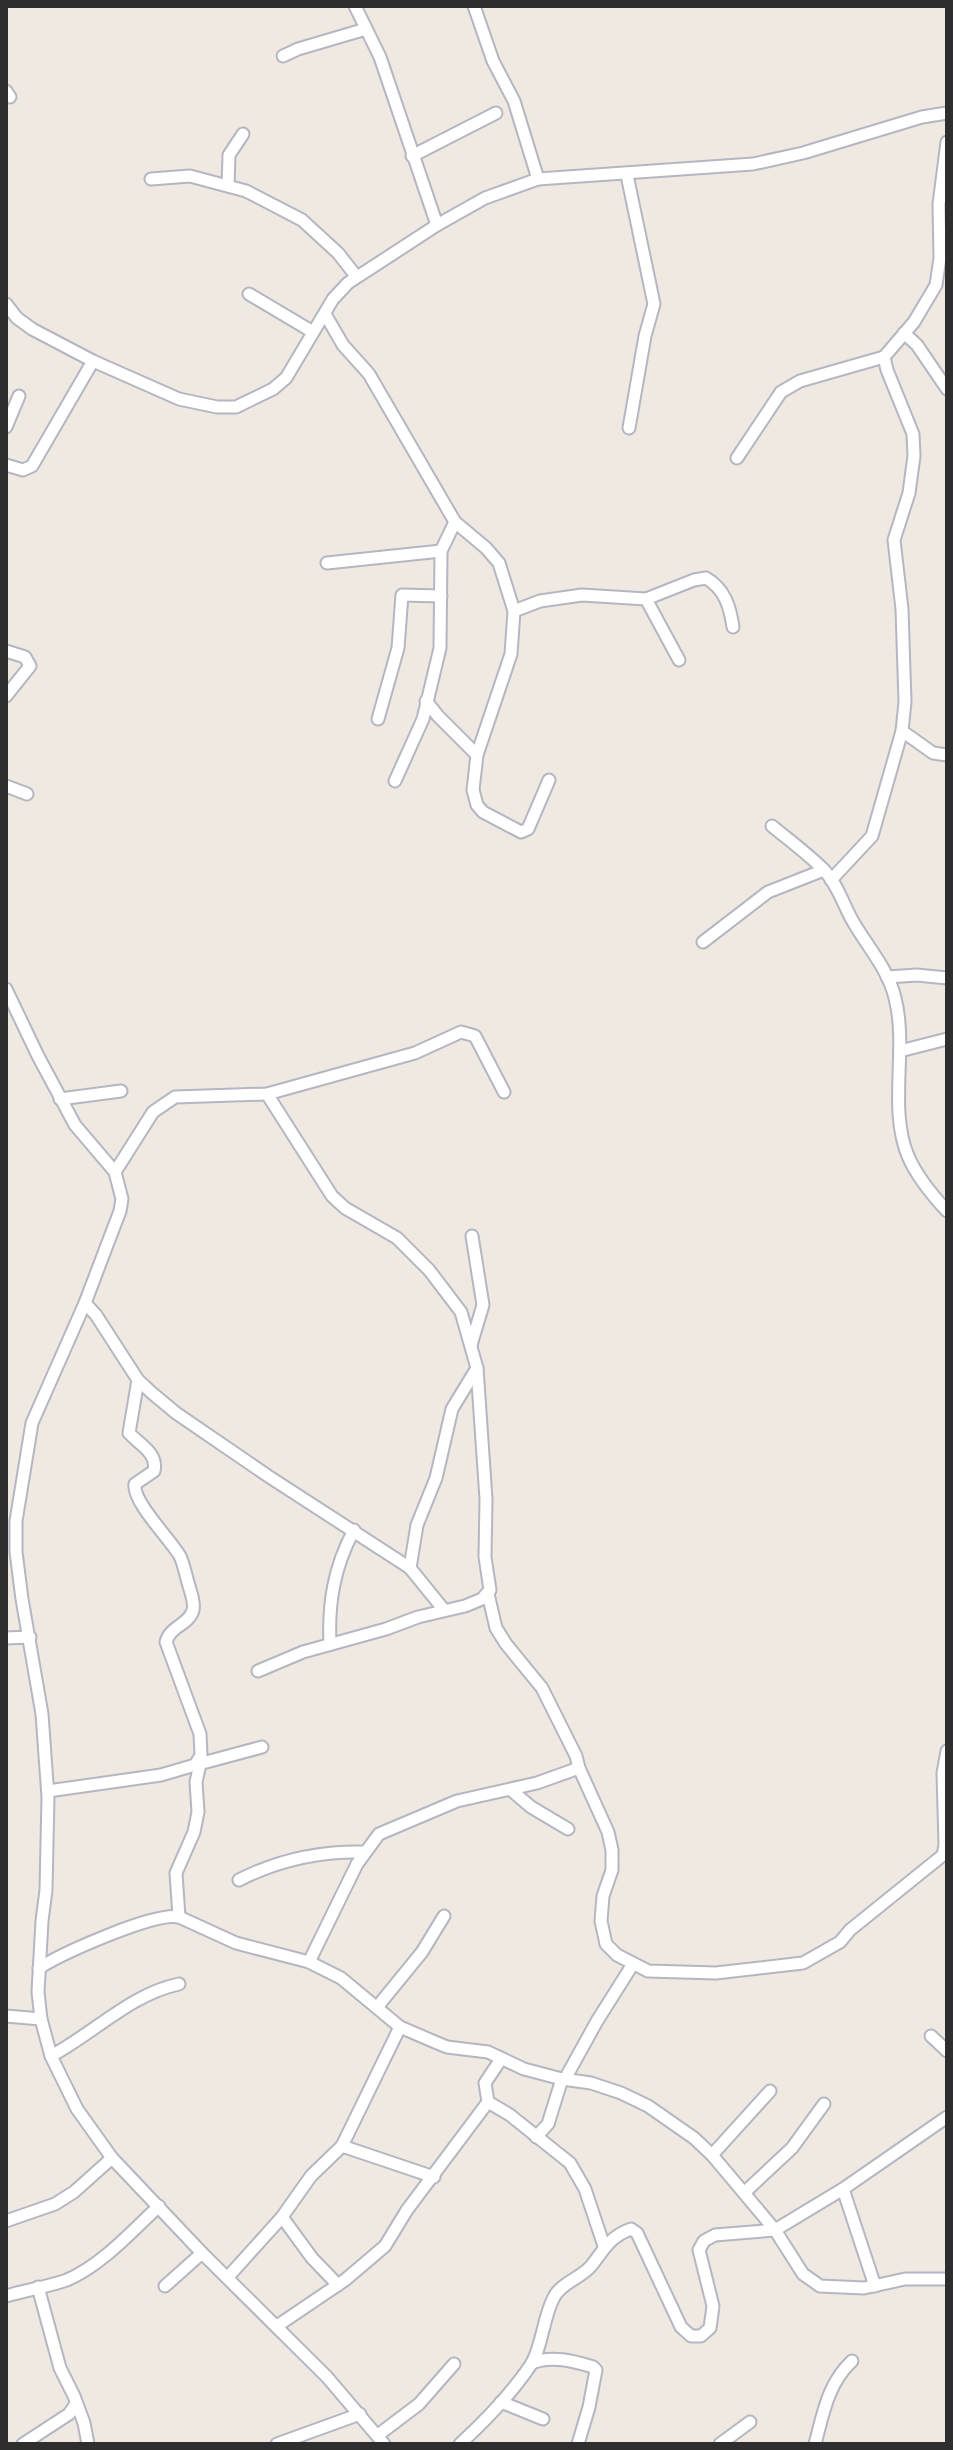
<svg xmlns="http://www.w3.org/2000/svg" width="953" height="2450" font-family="'Varela Round',sans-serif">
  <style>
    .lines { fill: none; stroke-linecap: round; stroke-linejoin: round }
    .minor-casing { stroke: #b4b7c1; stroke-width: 15 }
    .minor { stroke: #fff; stroke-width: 11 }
  </style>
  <rect width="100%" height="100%" fill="#efe9e1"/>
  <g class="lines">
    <defs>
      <g id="minor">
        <path d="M 355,6 L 380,57 L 437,225"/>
        <path d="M 474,6 L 493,61 L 514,101 L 538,179"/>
        <path d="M 283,56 L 298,49 L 366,29"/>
        <path d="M 6,91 L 10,97"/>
        <path d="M 412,156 L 496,113"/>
        <path d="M 627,175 L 654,304 L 645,336 L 629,428"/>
        <path d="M 151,179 L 190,176 L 246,191 L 302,220 L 338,253 L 356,276"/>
        <path d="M 228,186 L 229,155 L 243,134"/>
        <path d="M 249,294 L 313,332"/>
        <path d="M 6,304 L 17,318 L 32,329 L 93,361 L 179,399 L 217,407 L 236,407 L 273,389 L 286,378 L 333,299 L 348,283 L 437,225 L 485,198 L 538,179 L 753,164 L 803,153 L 922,117 L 947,113"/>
        <path d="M 325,314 L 343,345 L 369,374 L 455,522 L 486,548 L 499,563 L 514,611 L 511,654 L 477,755 L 473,790 L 477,805 L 483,812 L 521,832 L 528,829 L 549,780"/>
        <path d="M 904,333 L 917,345 L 947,389"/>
        <path d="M 6,427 L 19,396"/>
        <path d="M 737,458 L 781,392 L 800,381 L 884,357"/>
        <path d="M 6,465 L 23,470 L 32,466 L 93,361"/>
        <path d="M 327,563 L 441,551"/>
        <path d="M 646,599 L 679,660"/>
        <path d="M 514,611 L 540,601 L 582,595 L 646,599 L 694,580 L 706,578 C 725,589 730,607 733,627"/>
        <path d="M 6,651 L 25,657 L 30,666 L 6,696"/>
        <path d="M 426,701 L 438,716 L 477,755"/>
        <path d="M 378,719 L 398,648 L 402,595 L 441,596"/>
        <path d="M 902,731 L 933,753 L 947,755"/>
        <path d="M 395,781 L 423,719 L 440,648 L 441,551 L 455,522"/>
        <path d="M 6,786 L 27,794"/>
        <path d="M 772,826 C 789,840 808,854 824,870 C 837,884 842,901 851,918 C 865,944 888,968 895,998 C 908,1048 888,1109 908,1156 C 917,1177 932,1195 947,1211"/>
        <path d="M 831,880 L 872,836 L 902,731 L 905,702 L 902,609 L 894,540 L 909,493 L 914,456 L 913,434 L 887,370 L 884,357 L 914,322 L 936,285 L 940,258 L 939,204 L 947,142"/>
        <path d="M 703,942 L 768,892 L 824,870"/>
        <path d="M 887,977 L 917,975 L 947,978"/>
        <path d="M 6,989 L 38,1056 L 75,1125 L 115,1172 L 122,1199 L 120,1211 L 85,1303 L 32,1423 L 16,1521 L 16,1552 L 22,1599 L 42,1714 L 48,1797 L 46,1890 L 42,1921 L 38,1992 L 41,2019 L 51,2056 L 77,2109 L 112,2158 L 202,2253 L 327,2377 L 384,2444"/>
        <path d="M 900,1051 L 947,1039"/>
        <path d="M 60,1099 L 121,1091"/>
        <path d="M 115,1172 L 153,1112 L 175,1097 L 267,1094 L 415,1053 L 461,1032 L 475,1036 L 504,1092"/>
        <path d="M 85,1303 L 96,1315 L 138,1380 L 152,1393 L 176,1413 L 268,1476 L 410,1568 L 444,1610"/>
        <path d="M 471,1345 L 483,1305 L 472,1236"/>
        <path d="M 410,1568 L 417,1525 L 436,1478 L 452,1409 L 477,1368"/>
        <path d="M 488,1594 L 496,1628 L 506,1644 L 542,1688 L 576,1756 L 579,1768 L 608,1832 L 612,1850 L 612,1870 L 603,1896 L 601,1921 L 606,1944 L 617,1955 L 648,1971 L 716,1973 L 803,1963 L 840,1942 L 850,1930 L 943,1855 L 945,1845 L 943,1773 L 947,1751"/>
        <path d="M 6,1638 L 30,1637"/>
        <path d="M 330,1644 C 328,1603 334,1567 354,1530"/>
        <path d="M 258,1671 L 303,1652 L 386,1629 L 418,1617 L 465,1606 L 482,1599 L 490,1590 L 485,1557 L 486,1499 L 477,1368 L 461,1312 L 429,1270 L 397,1238 L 345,1208 L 332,1196 L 267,1094"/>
        <path d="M 195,1765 L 262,1747"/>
        <path d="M 511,1790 L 531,1807 L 568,1829"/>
        <path d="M 48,1791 L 161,1775 L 195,1765 L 201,1755 L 200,1734 L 166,1642 C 170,1626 189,1625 193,1610 C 195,1603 191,1593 189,1586 C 186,1576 184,1565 180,1556 C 169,1538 132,1501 135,1484 L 154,1471 C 158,1453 140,1445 129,1433 L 138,1380"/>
        <path d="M 239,1880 C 278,1860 322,1851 364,1852"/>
        <path d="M 179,1917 L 176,1873 L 194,1832 L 198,1812 L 196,1782 L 200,1764"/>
        <path d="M 309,1962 L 357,1864 L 379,1834 L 457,1801 L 537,1783 L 579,1768"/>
        <path d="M 39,1968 C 63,1953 154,1912 179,1917 L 236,1943 L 309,1962 L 341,1978 L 400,2027 L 435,2042 L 447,2047 L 488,2052 L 524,2069 L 562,2079 L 591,2083 L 621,2093 L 648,2106 L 694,2138 L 712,2155 L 775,2230 L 803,2274 L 820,2286 L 864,2288 L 905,2279 L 947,2279"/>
        <path d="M 378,2006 L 422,1952 L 444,1916"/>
        <path d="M 6,2016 L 41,2019"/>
        <path d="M 931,2036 L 947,2051"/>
        <path d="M 51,2056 C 94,2033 131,1994 179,1984"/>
        <path d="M 565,2079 L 597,2021 L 633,1964"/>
        <path d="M 488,2102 L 510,2115 L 570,2163 L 585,2189 L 604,2246"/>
        <path d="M 536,2137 L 548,2124 L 562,2079"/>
        <path d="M 342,2146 L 434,2177"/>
        <path d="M 712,2155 L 770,2091"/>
        <path d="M 843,2189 L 875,2286"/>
        <path d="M 745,2192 L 792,2148 L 824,2104"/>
        <path d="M 282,2217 L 312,2258 L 338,2285"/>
        <path d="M 6,2221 L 55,2204 L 74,2192 L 112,2158"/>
        <path d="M 228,2277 L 282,2217 L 311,2176 L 342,2146 L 400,2027"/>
        <path d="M 165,2286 L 202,2253"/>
        <path d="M 38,2287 L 60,2368 L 74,2396 L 84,2423 L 88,2444"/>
        <path d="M 6,2296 C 26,2290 47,2287 67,2280 C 102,2265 132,2231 159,2206"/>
        <path d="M 277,2326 L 345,2280 L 385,2246 L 407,2210 L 488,2102 L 485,2083 L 501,2059"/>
        <path d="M 532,2363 C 551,2355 574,2361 593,2367 L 596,2370 L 589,2407 L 578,2444"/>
        <path d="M 501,2402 L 543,2419"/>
        <path d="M 378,2435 L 419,2404 L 454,2364"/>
        <path d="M 23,2444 L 69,2414 L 76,2404"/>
        <path d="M 277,2444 L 360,2414"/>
        <path d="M 460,2444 C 485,2421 511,2394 530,2366 C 542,2349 543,2317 554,2297 C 561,2283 581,2278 591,2266 C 604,2250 609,2237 631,2229 L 637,2233 L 681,2327 L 691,2336 L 701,2336 L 710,2328 L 713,2306 L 699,2250 L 704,2241 L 715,2235 L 775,2230 L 843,2189 L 947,2117"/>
        <path d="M 720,2444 L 750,2422"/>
        <path d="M 815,2444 C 823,2414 828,2383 852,2361"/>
      </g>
    </defs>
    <use href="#minor" class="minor-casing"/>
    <use href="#minor" class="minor"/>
  </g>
  <rect width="953" height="2450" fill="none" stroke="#2e2e2e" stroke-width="16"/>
</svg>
